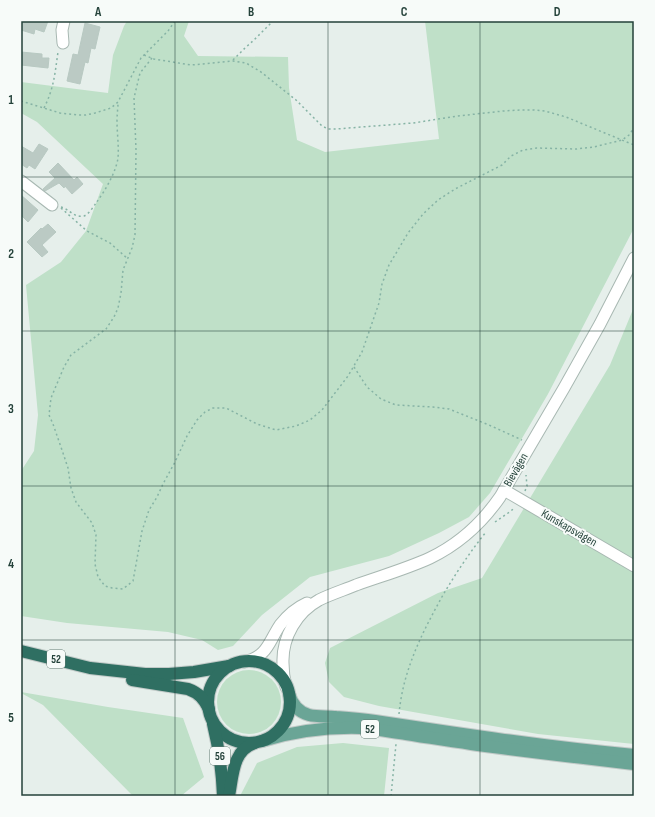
<svg xmlns="http://www.w3.org/2000/svg" width="655" height="817" font-family="'Sofia Sans Condensed',sans-serif">
  <style>
    .green { fill: #bfe0c8 }
    .building { fill: #bbcac4; stroke: #b8c9c2 }
    .lines { fill: none; stroke-linecap: round; stroke-linejoin: round }
    .minor-casing { stroke: #a8b8b2; stroke-width: 13 }
    .major-casing { stroke: #c2cac8; stroke-width: 14 }
    .highway-casing { stroke: #c2cac8; stroke-width: 14 }
    .path { stroke: #86b3a5; stroke-width: 1.5; stroke-dasharray: 2 3; stroke-linecap: butt }
    .minor { stroke: #fff; stroke-width: 11 }
    .major { stroke: #6aa596; stroke-width: 12 }
    .highway { stroke: #2f6f62; stroke-width: 12 }
    .grid { fill: none; stroke: #24423a; stroke-width: 1; stroke-opacity: 0.55 }
    .labels { text-anchor: middle; dominant-baseline: central; stroke-width: 4; stroke-linejoin: round; paint-order: stroke }
    .shield { fill: #f7fbf9; stroke: #637a73; stroke-width: 1 }
    .shield-label { font-size: 11px; font-weight: bold; fill: #24423a }
    .street-label { font-size: 12px; fill: #24423a; stroke: #f7fbf9 }
    .neatline { fill: none; stroke: #24423a; stroke-width: 1.5 }
    .grid-label { font-size: 13px; text-anchor: middle; font-weight: bold; fill: #24423a }
  </style>
  <rect width="100%" height="100%" fill="#e6efeb"/>
  <g class="green">
    <path d="M 127,21 L 189,21 L 184,36 L 198,56 L 288,57 L 289,88 L 297,140 L 325,152 L 439,139 L 425,21 L 634,21 L 634,228 L 548,394 L 490,493 L 469,517 L 439,533 L 389,556 L 310,577 L 262,615 L 233,646 L 218,650 L 202,640 L 168,632 L 67,623 L 21,616 L 21,471 L 34,451 L 38,415 L 26,285 L 61,262 L 86,231 L 103,184 L 37,122 L 21,113 L 21,82 L 108,93 L 113,55 L 124,26 Z"/>
    <path d="M 634,307 L 634,744 L 538,734 L 379,706 L 344,697 L 329,682 L 325,663 L 330,648 L 438,593 L 482,578 L 610,365 Z"/>
    <circle cx="249" cy="702" r="32"/>
    <path d="M 21,692 L 108,707 L 183,718 L 204,777 L 181,796 L 133,796 L 43,705 L 21,693 Z"/>
    <path d="M 343,743 L 389,748 L 384,796 L 240,796 L 257,763 L 297,747 Z"/>
  </g>
  <g class="building">
    <path d="M 21,21 L 48,21 L 44,32 L 35,29 L 34,34 L 21,30 Z"/>
    <path d="M 85,23 L 100,27 L 95,49 L 91,48 L 88,63 L 85,62 L 80,84 L 67,81 L 73,54 L 78,55 Z"/>
    <path d="M 21,52 L 42,54 L 42,58 L 49,58 L 48,68 L 21,65 Z"/>
    <path d="M 39,144 L 48,149 L 35,169 L 29,165 L 27,168 L 21,164 L 21,146 L 33,153 Z"/>
    <path d="M 58,163 L 74,180 L 77,177 L 83,184 L 72,194 L 65,186 L 64,188 L 59,183 L 45,191 L 43,189 L 55,178 L 49,172 Z"/>
    <path d="M 21,195 L 38,210 L 28,222 L 21,215 Z"/>
    <path d="M 48,224 L 56,232 L 42,245 L 48,252 L 42,257 L 27,242 L 41,228 L 42,229 Z"/>
  </g>
  <g class="lines">
    <defs>
      <g id="minor">
        <path d="M 63,43 L 62,30 L 64,21"/>
        <path d="M 21,181 L 52,205"/>
        <path d="M 504,490 L 634,566"/>
        <path d="M 244,662 C 268,656 268,643 280,625 C 287,616 296,608 307,603"/>
        <path d="M 286,687 C 284,679 283,671 283,663 C 282,637 297,612 319,600 C 331,594 344,590 356,585 C 381,576 406,569 430,558 C 459,544 482,523 500,497 L 564,388 L 600,324 L 634,258"/>
      </g>
      <g id="major">
        <path d="M 289,694 C 292,704 298,712 309,715 C 317,717 327,716 336,717 C 349,718 362,719 375,721 C 461,734 547,747 634,755"/>
        <path d="M 262,741 C 295,731 327,727 361,728 C 376,729 391,732 406,734 C 430,738 454,741 478,745 C 530,752 582,758 634,764"/>
      </g>
      <g id="highway">
        <path d="M 21,651 L 90,668 L 145,674 L 169,674 L 194,672 L 229,666"/>
        <circle cx="249" cy="702" r="41"/>
        <path d="M 132,680 L 188,689 C 199,693 204,699 209,709"/>
        <path d="M 213,724 C 219,748 222,771 223,796"/>
        <path d="M 229,796 C 233,777 232,750 255,743"/>
      </g>
    </defs>
    <use href="#minor" class="minor-casing"/>
    <use href="#major" class="major-casing"/>
    <use href="#highway" class="highway-casing"/>
    <g class="path">
      <path d="M 144,55 L 154,59 L 191,65 L 203,64 L 233,61 L 246,63 L 261,72 L 296,100 L 322,126 L 328,129 L 336,129 L 413,123 L 458,116 L 503,111 L 520,110 L 534,110 L 545,111 L 566,117 L 634,145"/>
      <path d="M 152,58 L 140,73 L 134,98 L 136,150 L 135,235 L 132,248 L 123,270 L 121,293 L 118,308 L 114,317 L 106,329 L 71,355 L 64,367 L 51,398 L 49,415 L 53,424 L 63,453 L 68,468 L 71,488 L 76,502 L 92,523 L 96,535 L 95,564 L 98,577 L 105,586 L 112,588 L 123,589 L 133,581 L 142,531 L 149,510 L 157,497 L 163,484 L 175,462 L 187,436 L 197,420 L 205,412 L 213,408 L 226,408 L 257,424 L 276,430 L 296,426 L 310,420 L 322,410 L 348,376 L 362,352 L 379,303 L 382,284 L 389,265 L 408,233 L 423,214 L 438,200 L 455,189 L 502,165 L 511,156 L 523,150 L 537,148 L 576,149 L 594,147 L 622,140 L 629,135 L 634,128"/>
      <path d="M 233,60 L 245,48 L 254,40 L 273,21"/>
      <path d="M 21,101 L 60,113 L 78,115 L 86,115 L 95,113 L 111,108 L 118,102 L 141,58 L 168,31 L 175,21"/>
      <path d="M 44,108 C 54,88 55,73 58,52"/>
      <path d="M 61,207 C 69,209 74,218 84,216 C 89,214 93,207 96,203 C 105,191 116,172 118,158 C 119,146 117,133 117,121 C 117,114 118,108 118,102"/>
      <path d="M 61,208 L 87,231 L 110,243 L 128,259"/>
      <path d="M 354,367 L 367,387 L 381,399 L 396,405 L 433,407 L 449,409 L 489,425 L 522,440"/>
      <path d="M 525,491 L 527,486 L 526,475"/>
      <path d="M 495,522 L 511,511 L 514,508"/>
      <path d="M 399,714 C 403,670 422,633 443,595 C 456,573 470,552 486,532"/>
      <path d="M 391,796 L 396,744"/>
    </g>
    <use href="#minor" class="minor"/>
    <use href="#major" class="major"/>
    <use href="#highway" class="highway"/>
  </g>
  <path class="grid" d="M 175,21 L 175,796M 328,21 L 328,796M 480,21 L 480,796M 21,177 L 634,177M 21,331 L 634,331M 21,486 L 634,486M 21,640 L 634,640"/>
  <g class="labels">
    <g class="shield">
      <rect x="47" y="650" width="18" height="18" rx="3"/>
      <rect x="361" y="720" width="18" height="18" rx="3"/>
      <rect x="210" y="747" width="20" height="18" rx="3"/>
    </g>
    <g class="shield-label">
      <text x="56" y="659">52</text>
      <text x="370" y="729">52</text>
      <text x="220" y="756">56</text>
    </g>
    <g class="street-label">
      <text transform="translate(516 470) rotate(-60)">Bievägen</text>
      <text transform="translate(569 528) rotate(30)">Kunskapsvägen</text>
    </g>
  </g>
  <rect width="655" height="817" fill="none" stroke="#f7fbf9" stroke-width="44"/>
  <rect x="22" y="22" width="611" height="773" class="neatline"/>
  <g class="grid-label">
    <text x="98" y="16">A</text>
    <text x="251" y="16">B</text>
    <text x="404" y="16">C</text>
    <text x="557" y="16">D</text>
    <text x="11" y="104">1</text>
    <text x="11" y="258">2</text>
    <text x="11" y="413">3</text>
    <text x="11" y="568">4</text>
    <text x="11" y="722">5</text>
  </g>
</svg>
